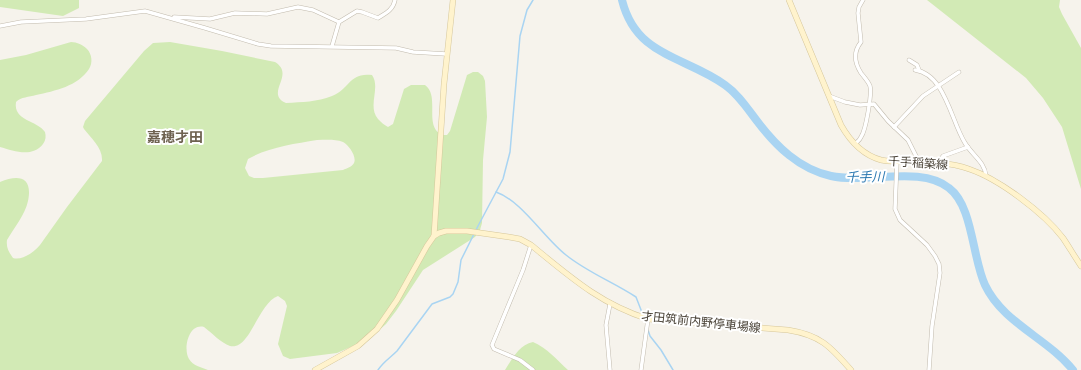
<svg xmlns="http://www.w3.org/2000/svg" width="1081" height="370" font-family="Rubik,'Noto Sans JP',sans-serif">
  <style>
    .green { fill: #d2eab5; fill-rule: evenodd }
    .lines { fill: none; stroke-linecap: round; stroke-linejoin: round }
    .stream { stroke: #a9d4f2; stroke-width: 1.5 }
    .river { stroke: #a9d4f2; stroke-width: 8 }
    .street-casing { stroke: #c2bbae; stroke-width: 4.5 }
    .secondary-casing { stroke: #d6c79b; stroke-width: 6 }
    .street { stroke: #fff; stroke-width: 3.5 }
    .secondary { stroke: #fff3cd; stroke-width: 5 }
    .labels { text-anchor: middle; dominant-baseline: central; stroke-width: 4; stroke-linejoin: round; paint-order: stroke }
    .street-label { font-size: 12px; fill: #4b4439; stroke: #fff }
    .water-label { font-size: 13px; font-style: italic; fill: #2e7ab2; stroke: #fff }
    .quarter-label { font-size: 14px; font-weight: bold; fill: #6e6250; stroke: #fff }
  </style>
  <rect width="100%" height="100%" fill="#f6f3ec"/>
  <g class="green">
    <path d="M 0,0 L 79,0 L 79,8 L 63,16 L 0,7 Z"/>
    <path d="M 927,0 L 1060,0 L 1059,7 L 1062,14 L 1081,48 L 1081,189 L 1062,127 L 1043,98 L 1026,78 Z"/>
    <path d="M 71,42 C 77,42 83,45 87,49 C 92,54 93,63 89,69 C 78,86 55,91 36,95 C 29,97 21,97 16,102 C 13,121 37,120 45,132 C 46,136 46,140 43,144 C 32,158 14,151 0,147 L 0,60 L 26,55 Z"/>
    <path d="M 170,42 L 222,51 L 275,62 C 296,75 264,93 286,103 C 302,102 317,102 332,96 C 350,89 349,72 372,75 C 381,88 367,106 378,119 C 381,122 384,125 388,127 L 393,124 L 404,89 L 411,85 L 425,85 C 441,96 422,129 444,135 L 447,135 L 450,131 L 467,75 L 473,72 L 478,72 L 483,76 L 485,81 L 487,117 L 483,160 L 482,223 L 480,230 L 475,237 L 423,270 L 396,311 L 386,324 L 376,333 L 353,346 L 337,353 L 290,359 L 283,356 L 278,344 L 287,306 L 285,301 L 278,296 C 258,303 250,351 230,346 C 221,343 212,333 204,327 C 188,323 183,350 189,359 C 193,366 201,367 208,370 L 0,370 L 0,182 C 19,174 33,177 28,201 C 25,215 14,228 7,240 C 6,248 9,252 13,258 C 22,261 34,252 40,245 L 67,207 L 102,161 C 103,148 91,138 84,129 L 83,127 L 85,121 L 144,51 L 153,43 ZM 317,140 C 326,140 335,139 343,142 C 349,145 357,157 354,163 C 352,167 347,168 343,170 L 263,178 L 254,178 L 249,176 L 245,168 L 248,159 C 269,147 294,144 317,140 Z"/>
    <path d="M 533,342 C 547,348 557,360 568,370 L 505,370 C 512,359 519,345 533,342 Z"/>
  </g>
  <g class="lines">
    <g class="stream">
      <path d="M 496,192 C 522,201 544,238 566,255 C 587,272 613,282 636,297 L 643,315"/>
      <path d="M 648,330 L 650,336 L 661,350 L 673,370"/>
      <path d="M 378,370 C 383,362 390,358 397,351 L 432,304 L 450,297 L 453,294 L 458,282 L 461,260 L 478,226 L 503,179 L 510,152 L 520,36 L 527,10 L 533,0"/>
    </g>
    <path class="river" d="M 622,0 C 636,57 685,56 725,85 C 738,94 747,108 757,121 C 776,146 799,169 831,176 C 867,184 921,165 949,188 C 973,206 972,257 985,285 C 1003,323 1047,338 1073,370"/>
    <defs>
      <g id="street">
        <path d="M 174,17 L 210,19 L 235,13 L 267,14 L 298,7 L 313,10 L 339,22"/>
        <path d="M 0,26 L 21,22 L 86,19 L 145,11 L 205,28 L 258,44 L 271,46 L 396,48 L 413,52 L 446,54"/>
        <path d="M 332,46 L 339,22 L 357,11 L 362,12 L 378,18 C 386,13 393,10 395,0"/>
        <path d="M 909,60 L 917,65 L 919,70"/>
        <path d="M 915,70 C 945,74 951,121 965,143 C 972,155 985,162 986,176"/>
        <path d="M 829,96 L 845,102 L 860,105 L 874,104 L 888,121 L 908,140 L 919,162"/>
        <path d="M 894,127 L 923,96 L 959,72"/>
        <path d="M 855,144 C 857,142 860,140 861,137 C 866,130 872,94 870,86 C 868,81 864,77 861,73 C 854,62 853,52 861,42 L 858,13 L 859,7 L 863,0"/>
        <path d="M 897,161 L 895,209 L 900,220 L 927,245 L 935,256 L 939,264 L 940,273 L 932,326 L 929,370"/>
        <path d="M 937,164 L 943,156 L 968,147"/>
        <path d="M 531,245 L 523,270 L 492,345 L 494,349 L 520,360 L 533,370"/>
        <path d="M 610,304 L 606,325 L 610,370"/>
        <path d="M 641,370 L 648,319"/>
      </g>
      <g id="secondary">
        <path d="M 789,0 L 841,125 C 850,141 863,155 881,160 C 890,162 900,161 908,162 C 928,162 950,162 969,169 C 999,179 1044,213 1063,238 C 1069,247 1075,257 1081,266"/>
        <path d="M 434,236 L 444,84 L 453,0"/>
        <path d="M 315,370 L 358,346 L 377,329 L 397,300 L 427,246 L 434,236 L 439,233 L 446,231 L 467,231 L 509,237 L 520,239 L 531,245 C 569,276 600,304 648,319 L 788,330 C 820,335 830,346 851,370"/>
      </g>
    </defs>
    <use href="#street" class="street-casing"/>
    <use href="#secondary" class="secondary-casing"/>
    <use href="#street" class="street"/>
    <use href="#secondary" class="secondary"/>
  </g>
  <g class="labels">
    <g class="street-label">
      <text transform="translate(918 163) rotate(4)">千手稲築線</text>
      <text transform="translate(701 322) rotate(6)">才田筑前内野停車場線</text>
    </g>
    <g class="water-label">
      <text transform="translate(865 177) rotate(-1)">千手川</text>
    </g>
    <g class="quarter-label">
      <text x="175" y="137">嘉穂才田</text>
    </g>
  </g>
</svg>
